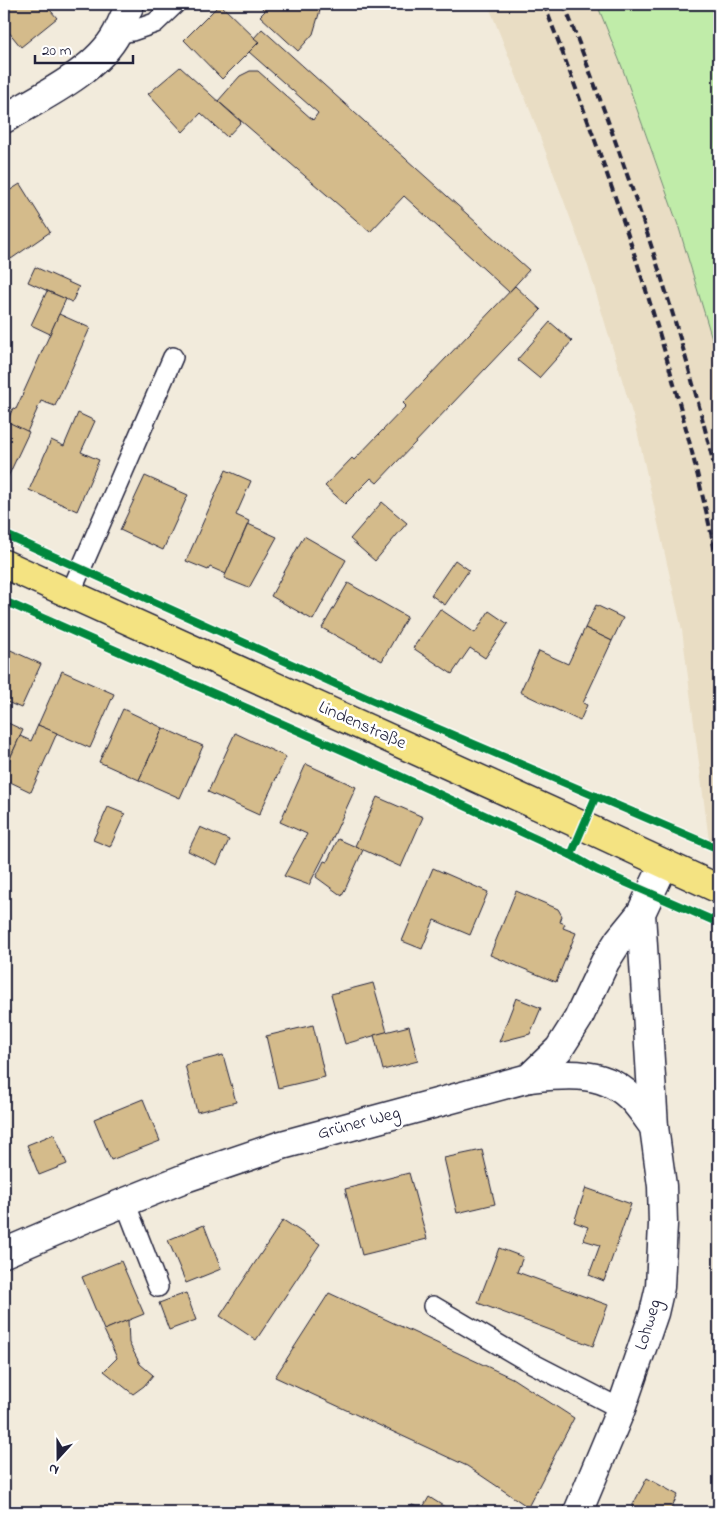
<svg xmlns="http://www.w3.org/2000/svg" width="723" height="1516" font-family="'Indie Flower',sans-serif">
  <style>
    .built { fill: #e9ddc4 }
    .green { fill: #c0eca9; stroke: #718772 }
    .building { fill: #d4bb8b; stroke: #22223b }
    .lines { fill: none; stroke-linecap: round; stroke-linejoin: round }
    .lane-casing { stroke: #22223b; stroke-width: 22 }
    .street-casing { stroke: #22223b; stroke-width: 31 }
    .primary-casing { stroke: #22223b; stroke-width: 31 }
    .lane { stroke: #fff; stroke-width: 19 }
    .street { stroke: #fff; stroke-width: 28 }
    .primary { stroke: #f4e382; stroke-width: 28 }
    .rail { stroke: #22223b; stroke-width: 4; stroke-dasharray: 8 4; stroke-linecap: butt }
    .cycleway-casing { stroke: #fff; stroke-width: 11 }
    .cycleway { stroke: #00873e; stroke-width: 8 }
    .labels { text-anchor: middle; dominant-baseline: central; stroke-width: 5; stroke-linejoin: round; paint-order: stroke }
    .street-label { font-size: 18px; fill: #22223b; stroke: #fff }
  </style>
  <rect width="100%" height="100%" fill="#f2ebdc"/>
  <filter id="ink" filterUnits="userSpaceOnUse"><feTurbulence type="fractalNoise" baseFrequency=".02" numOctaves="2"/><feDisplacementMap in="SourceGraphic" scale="10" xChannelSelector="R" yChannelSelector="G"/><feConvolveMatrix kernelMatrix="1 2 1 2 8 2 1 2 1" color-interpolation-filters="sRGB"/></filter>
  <g filter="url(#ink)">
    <path class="built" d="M 488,4 L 597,4 L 622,67 L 679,228 L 719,362 L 719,919 L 682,630 L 636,426 L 587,263 L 533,118 Z"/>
    <path class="green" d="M 597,4 L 719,4 L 719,362 L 679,228 L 622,67 Z"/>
    <g class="building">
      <path d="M 4,4 L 45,4 L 57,18 L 21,47 L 4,26 Z"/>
      <path d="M 220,4 L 259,42 L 222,79 L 184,40 Z"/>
      <path d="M 258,4 L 317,4 L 321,7 L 313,34 L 298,51 L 260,16 L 265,11 Z"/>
      <path d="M 262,29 L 529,270 L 509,292 L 404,196 L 370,232 L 218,101 L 240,76 L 250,71 L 258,71 L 313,120 L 318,113 L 249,52 L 259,42 L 254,38 Z"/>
      <path d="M 180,67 L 241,122 L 227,137 L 201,113 L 183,132 L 148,94 Z"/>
      <path d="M 20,184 L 50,232 L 11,259 L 4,247 L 4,194 Z"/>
      <path d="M 35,267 L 79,287 L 72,302 L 28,282 Z"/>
      <path d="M 515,286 L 541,310 L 377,483 L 371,478 L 345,504 L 325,486 L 352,458 L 354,460 L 406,406 L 403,403 Z"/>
      <path d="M 47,291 L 66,299 L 50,334 L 31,325 Z"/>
      <path d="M 59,314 L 90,328 L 55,406 L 41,401 L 27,432 L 7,422 L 13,408 L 16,409 Z"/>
      <path d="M 550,322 L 572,341 L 539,378 L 517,360 Z"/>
      <path d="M 78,413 L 95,421 L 81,452 L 99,460 L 77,511 L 29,490 L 51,440 L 64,446 Z"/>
      <path d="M 4,420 L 29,432 L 6,481 L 4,480 Z"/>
      <path d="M 226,470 L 251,481 L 236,515 L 249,521 L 226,574 L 210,567 L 208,570 L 186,561 Z"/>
      <path d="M 145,476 L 188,495 L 163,550 L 120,530 Z"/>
      <path d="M 382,502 L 407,523 L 375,561 L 350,539 Z"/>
      <path d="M 248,524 L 277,537 L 249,588 L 224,578 Z"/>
      <path d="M 304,536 L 346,560 L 313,620 L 271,596 Z"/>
      <path d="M 455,560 L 469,570 L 445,605 L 431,595 Z"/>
      <path d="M 348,583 L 407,617 L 382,661 L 322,628 Z"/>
      <path d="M 596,605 L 623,618 L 612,641 L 585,628 Z"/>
      <path d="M 440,609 L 475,633 L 489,611 L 508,624 L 485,658 L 470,648 L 452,674 L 413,648 Z"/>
      <path d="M 585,628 L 612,641 L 583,703 L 587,705 L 580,721 L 520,692 L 539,651 L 568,664 Z"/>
      <path d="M 4,647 L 41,664 L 21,708 L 7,702 L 4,709 Z"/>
      <path d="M 62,671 L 114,694 L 90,748 L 38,725 Z"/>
      <path d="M 123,709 L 163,728 L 139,780 L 99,762 Z"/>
      <path d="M 8,723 L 23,730 L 5,769 L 4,725 L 7,726 Z"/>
      <path d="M 38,725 L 57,733 L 31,792 L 4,779 L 4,772 L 20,736 L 31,741 Z"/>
      <path d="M 163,728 L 203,746 L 180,798 L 139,780 Z"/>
      <path d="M 235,733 L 286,757 L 259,815 L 208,792 Z"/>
      <path d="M 306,764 L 356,787 L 330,844 L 309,885 L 284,876 L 307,834 L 280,822 Z"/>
      <path d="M 377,797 L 423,817 L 401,867 L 355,846 Z"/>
      <path d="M 108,807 L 125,814 L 110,847 L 93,840 Z"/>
      <path d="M 200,827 L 229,840 L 217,865 L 188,851 Z"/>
      <path d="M 338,839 L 363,850 L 342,896 L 316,877 L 324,861 L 327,862 Z"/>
      <path d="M 433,868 L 488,892 L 470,935 L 434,920 L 422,949 L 402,941 Z"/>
      <path d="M 516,891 L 558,909 L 562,916 L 560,922 L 565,924 L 563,928 L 576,933 L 556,982 L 490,955 Z"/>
      <path d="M 373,983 L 387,1032 L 345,1044 L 331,994 Z"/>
      <path d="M 516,998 L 541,1008 L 530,1034 L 499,1042 Z"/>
      <path d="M 313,1025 L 325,1077 L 278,1088 L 266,1036 Z"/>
      <path d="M 409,1026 L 418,1061 L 383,1070 L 374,1035 Z"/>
      <path d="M 223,1055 L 236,1102 L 197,1112 L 185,1065 Z"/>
      <path d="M 143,1099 L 160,1141 L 111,1160 L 94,1119 Z"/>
      <path d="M 54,1134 L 67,1164 L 39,1175 L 27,1145 Z"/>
      <path d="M 482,1150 L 495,1204 L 457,1213 L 444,1158 Z"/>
      <path d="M 409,1173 L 427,1239 L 362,1255 L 345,1189 Z"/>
      <path d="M 586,1188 L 631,1204 L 604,1281 L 589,1275 L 600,1245 L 583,1240 L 588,1227 L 574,1222 Z"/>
      <path d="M 283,1220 L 320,1244 L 256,1340 L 220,1316 Z"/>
      <path d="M 204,1225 L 221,1269 L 186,1283 L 168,1240 Z"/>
      <path d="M 499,1248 L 523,1257 L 517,1272 L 608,1305 L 593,1346 L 478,1303 Z"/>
      <path d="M 121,1261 L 144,1314 L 104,1330 L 82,1277 Z"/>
      <path d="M 186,1293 L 196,1320 L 169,1330 L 159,1303 Z"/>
      <path d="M 329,1293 L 512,1378 L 574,1418 L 528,1507 L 467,1466 L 275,1377 Z"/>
      <path d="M 128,1320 L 129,1343 L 140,1364 L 153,1375 L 144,1386 L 133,1394 L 104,1371 L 117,1358 L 104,1330 Z"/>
      <path d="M 647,1478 L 678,1495 L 669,1512 L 629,1512 Z"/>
      <path d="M 429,1497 L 448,1509 L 446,1512 L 408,1512 L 412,1505 L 422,1509 Z"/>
      <path d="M 477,1505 L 489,1512 L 472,1512 Z"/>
    </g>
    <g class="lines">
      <defs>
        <g id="lane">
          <path d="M 117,34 L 132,31 L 155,23 L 175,4"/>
          <path d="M 70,594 L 173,357"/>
          <path d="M 125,1202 L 158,1287"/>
          <path d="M 433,1306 L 520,1357 L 621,1409"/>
        </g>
        <g id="street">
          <path d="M 4,119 C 41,97 97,71 117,33 C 122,23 126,13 130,4"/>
          <path d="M 529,1078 C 567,1074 607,1069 635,1102 C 642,1110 648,1119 654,1127"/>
          <path d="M 4,1253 L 86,1218 L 185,1178 L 282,1145 L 529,1078 L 559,1049 L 578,1019 L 605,962 L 619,940 L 641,913"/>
          <path d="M 578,1512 L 621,1409 L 654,1313 L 660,1287 L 663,1224 L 662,1186 L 654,1127 L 641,913 L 664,864"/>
        </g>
        <path id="primary" d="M 4,564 L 583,826 L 719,889"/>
      </defs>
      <use href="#lane" class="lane-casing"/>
      <use href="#street" class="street-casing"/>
      <use href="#primary" class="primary-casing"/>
      <use href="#lane" class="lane"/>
      <use href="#street" class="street"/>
      <use href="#primary" class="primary"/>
      <g class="rail">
        <path d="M 544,4 C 603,158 659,313 697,473 C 705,506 713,539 719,573"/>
        <path d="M 564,4 C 625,162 681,321 719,487"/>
      </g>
      <defs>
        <g id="cycleway">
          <path d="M 4,534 L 371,700 L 719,849"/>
          <path d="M 4,601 L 376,765 L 571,855 L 597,870 L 719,923"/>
          <path d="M 571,855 L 596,796"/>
        </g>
      </defs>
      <use href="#cycleway" class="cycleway-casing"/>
      <use href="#cycleway" class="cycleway"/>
    </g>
  </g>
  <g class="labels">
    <g class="street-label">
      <text transform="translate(362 726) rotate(24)">Lindenstraße</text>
      <text transform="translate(359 1124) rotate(-15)">Grüner Weg</text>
      <text transform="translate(649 1325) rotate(-73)">Lohweg</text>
    </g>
  </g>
  <rect width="723" height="1516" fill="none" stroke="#fff" stroke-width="20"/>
  <rect x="10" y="10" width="703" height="1496" fill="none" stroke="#22223b" stroke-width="2" filter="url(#ink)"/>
  <g transform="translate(58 1458) rotate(201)" stroke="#ffffff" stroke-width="4" paint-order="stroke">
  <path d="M0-4L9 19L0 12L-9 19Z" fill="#22223b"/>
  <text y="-8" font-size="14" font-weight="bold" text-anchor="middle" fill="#22223b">N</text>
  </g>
  <path d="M35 55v8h98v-8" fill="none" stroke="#22223b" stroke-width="2.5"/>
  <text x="42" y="55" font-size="15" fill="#22223b" stroke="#ffffff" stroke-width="4" paint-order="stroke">20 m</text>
</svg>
